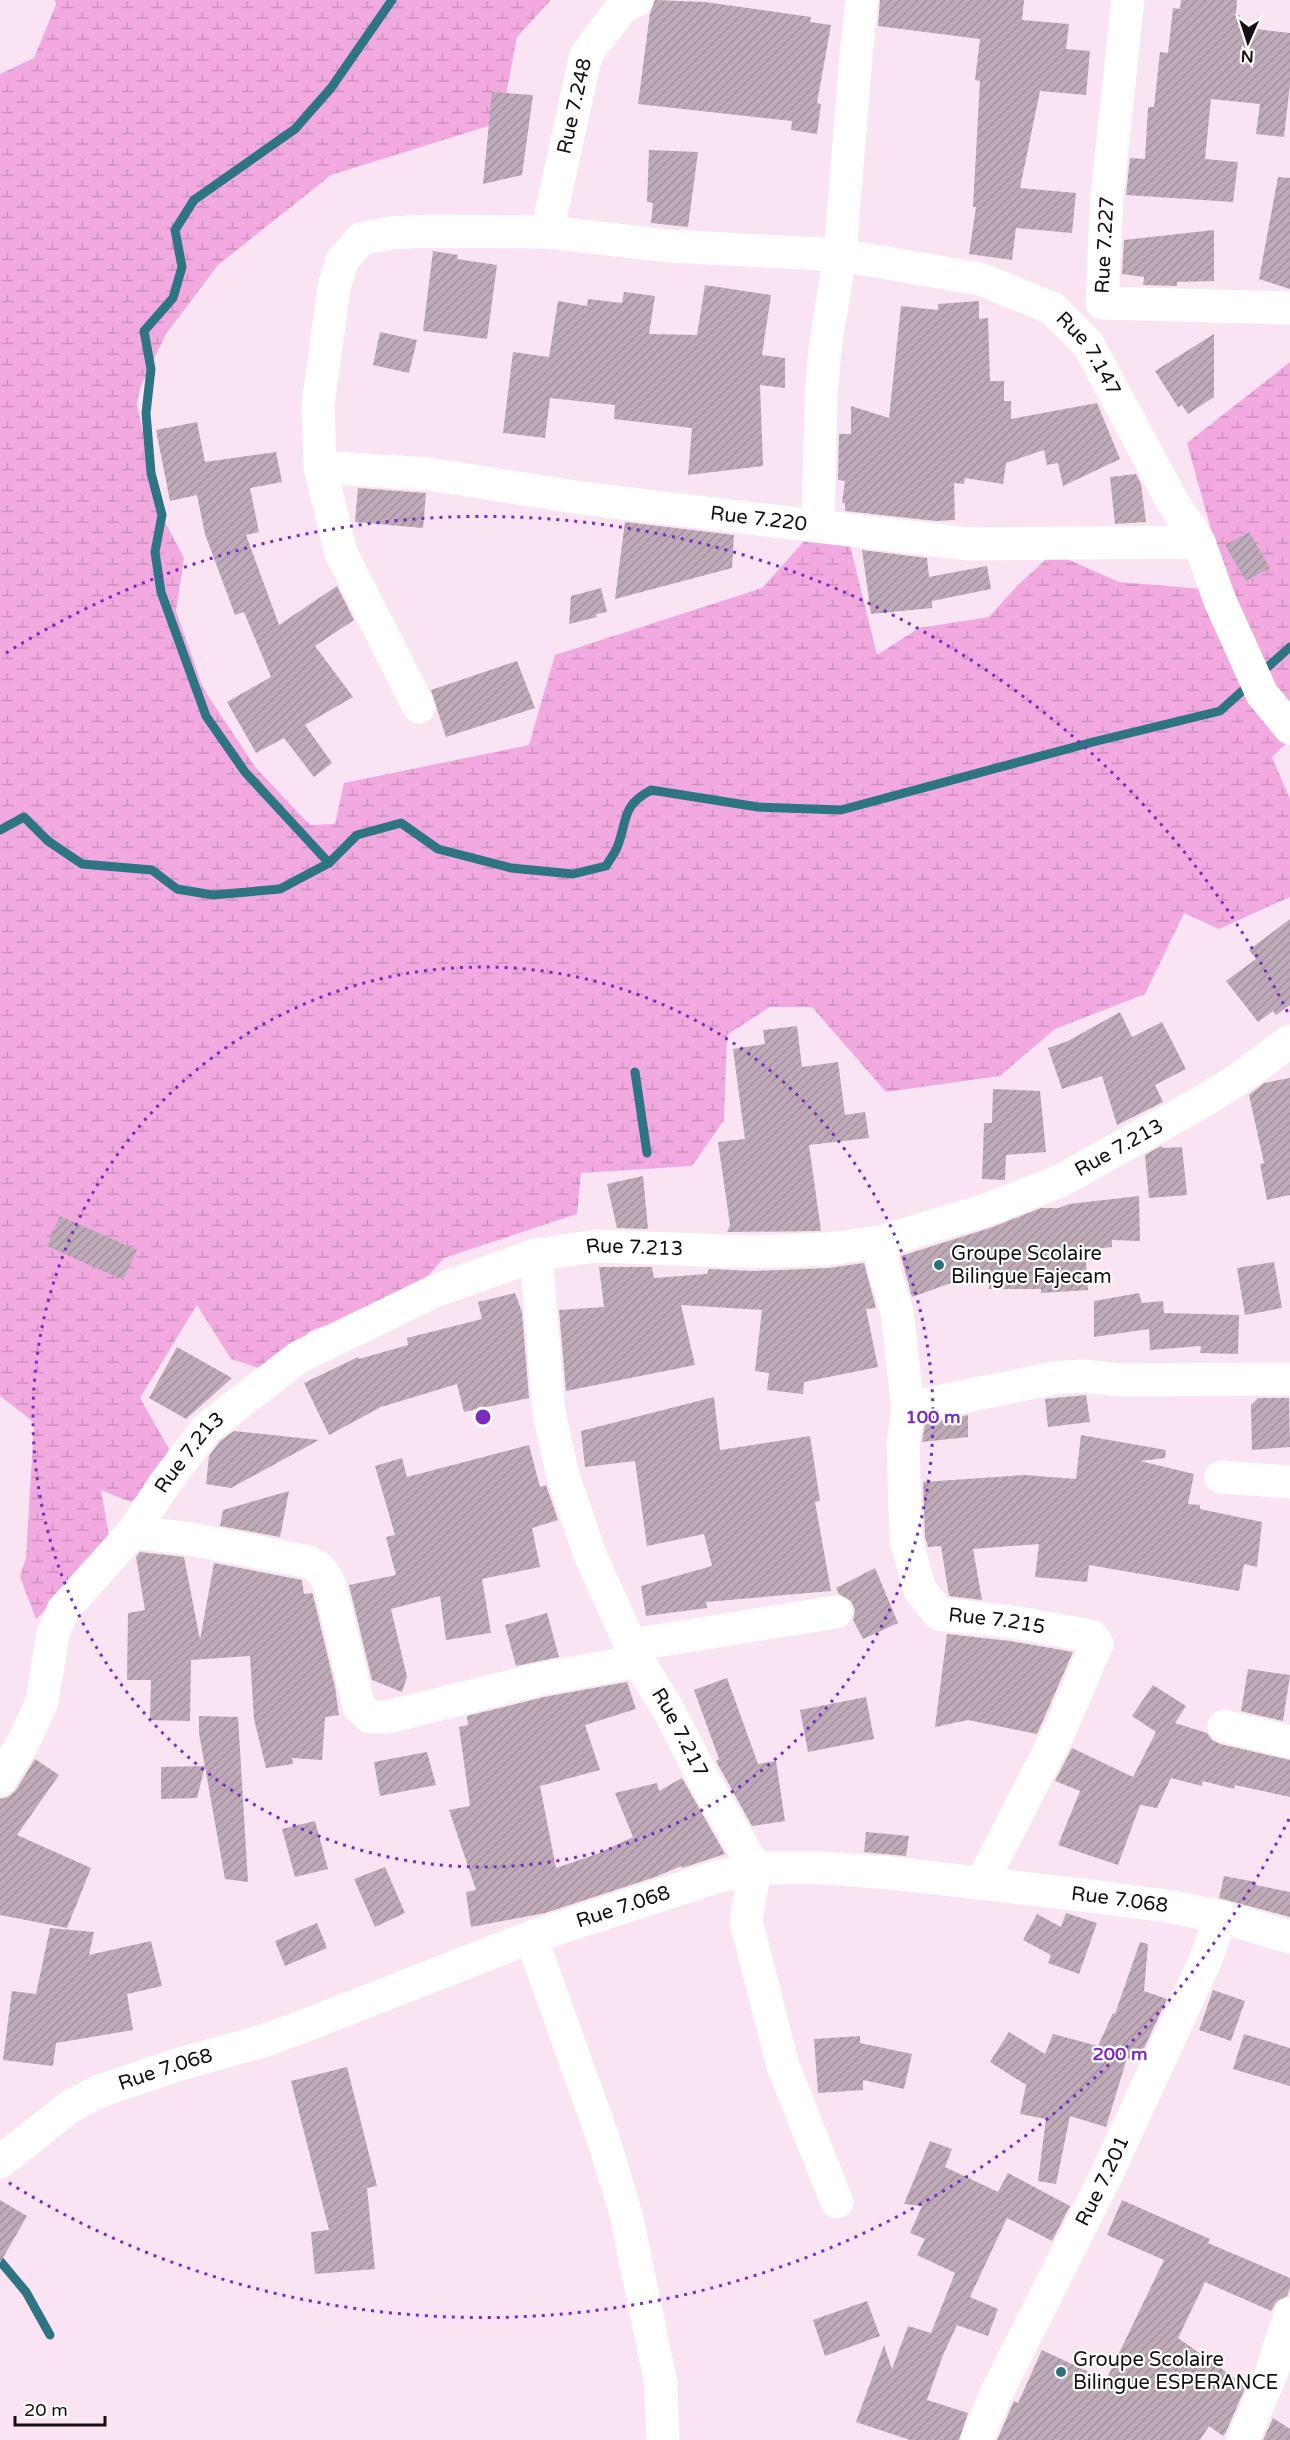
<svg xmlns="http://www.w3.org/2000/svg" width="1290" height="2440" font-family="'Varela Round',sans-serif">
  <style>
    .wetland { fill: url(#wetland-marsh) }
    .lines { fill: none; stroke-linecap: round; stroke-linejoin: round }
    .stream { stroke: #2e7482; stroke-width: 9 }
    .building { fill: url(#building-hatch) }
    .minor { stroke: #fff; stroke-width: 33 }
    .ring { fill: none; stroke: #7b2cbf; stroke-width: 3; stroke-dasharray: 3 6 }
    .poi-dot { fill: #2a707e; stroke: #fff; stroke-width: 2 }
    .labels { text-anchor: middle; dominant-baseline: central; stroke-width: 4.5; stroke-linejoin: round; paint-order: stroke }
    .street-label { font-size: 20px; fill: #150e13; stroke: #fff }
    .poi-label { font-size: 20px; fill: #150e13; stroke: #fff; text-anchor: start }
    .centre { fill: #7b2cbf; stroke: #fff; stroke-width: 3 }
    .ring-label { font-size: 18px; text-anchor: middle; font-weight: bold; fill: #7b2cbf; stroke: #fff; stroke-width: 4.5; stroke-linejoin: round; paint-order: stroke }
  </style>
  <defs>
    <pattern id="wetland-marsh" width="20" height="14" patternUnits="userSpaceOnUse" patternTransform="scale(1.5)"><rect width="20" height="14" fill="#f1a9df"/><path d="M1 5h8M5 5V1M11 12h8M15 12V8" fill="none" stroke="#ce90be"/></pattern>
    <pattern id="building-hatch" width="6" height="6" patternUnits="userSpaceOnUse" patternTransform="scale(1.5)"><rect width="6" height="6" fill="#beaab8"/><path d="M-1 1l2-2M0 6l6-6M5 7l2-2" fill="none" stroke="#a2919d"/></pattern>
  </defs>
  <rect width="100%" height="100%" fill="#fae4f4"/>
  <path class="wetland" d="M 55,0 L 551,0 L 517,37 L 501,122 L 331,175 L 218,265 L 166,334 L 140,388 L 137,403 L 158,509 L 184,558 L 176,611 L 203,688 L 256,768 L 310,825 L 335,824 L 344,783 L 529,745 L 555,655 L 762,588 L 808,537 L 849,541 L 877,655 L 919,628 L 989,617 L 1017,586 L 1053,553 L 1119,582 L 1228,591 L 1187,443 L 1290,362 L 1290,740 L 1272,757 L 1290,799 L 1290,897 L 1219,929 L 1184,913 L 1145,994 L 1055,1029 L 1000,1076 L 886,1092 L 812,1007 L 770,1007 L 727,1035 L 724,1120 L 692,1166 L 581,1173 L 577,1214 L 444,1258 L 410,1296 L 310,1331 L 268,1371 L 231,1359 L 197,1305 L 140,1398 L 169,1449 L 163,1476 L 131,1502 L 101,1490 L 111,1547 L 36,1619 L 20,1577 L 26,1558 L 34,1424 L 30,1419 L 0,1396 L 0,74 L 34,58 L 56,5 Z"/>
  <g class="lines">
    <g class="stream">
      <path d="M 1261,673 L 1290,647"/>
      <path d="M 0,830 L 24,817 L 48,841 L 82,864 L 152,870 L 177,889 L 213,895 L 280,889 L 329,863 L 357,835 L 401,823 L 438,849 L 511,868 L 573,874 L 606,866 C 610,859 616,852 618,845 C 628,817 622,806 651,790 L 758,807 L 841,810 L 1093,742 L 1220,711 L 1251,683"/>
      <path d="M 329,863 L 245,772 L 206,716 L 161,592 L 155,552 L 162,515 L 151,473 L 146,413 L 151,369 L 144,331 L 173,298 L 182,267 L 175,230 L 194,200 L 295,129 L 331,88 L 392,0"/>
      <path d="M 635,1072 L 647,1153"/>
      <path d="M 0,2261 L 26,2292 L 50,2335"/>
    </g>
  </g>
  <g class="building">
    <path d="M 655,0 L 705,2 L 811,17 L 810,22 L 831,25 L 817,103 L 821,104 L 817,134 L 791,130 L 792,121 L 638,104 L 650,13 Z"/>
    <path d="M 880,0 L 1024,0 L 1022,20 L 1069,24 L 1066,49 L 1090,51 L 1086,95 L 1040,91 L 1020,188 L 1076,193 L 1072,233 L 1016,228 L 1012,260 L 969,254 L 976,207 L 973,207 L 980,81 L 975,80 L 980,39 L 878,26 Z"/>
    <path d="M 1181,0 L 1237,0 L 1236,15 L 1240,15 L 1239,27 L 1290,33 L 1290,84 L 1284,137 L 1256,134 L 1260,104 L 1211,99 L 1205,159 L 1238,162 L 1233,202 L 1126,195 L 1130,158 L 1145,159 L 1148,107 L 1154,107 L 1160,52 L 1168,53 L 1173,8 L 1180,9 Z"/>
    <path d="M 492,92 L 533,95 L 522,175 L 483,184 Z"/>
    <path d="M 649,150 L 698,152 L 688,227 L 651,223 L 653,203 L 647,202 Z"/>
    <path d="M 1278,177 L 1290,178 L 1290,289 L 1259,279 Z"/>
    <path d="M 1214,230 L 1214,281 L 1177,282 L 1177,286 L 1143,285 L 1144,277 L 1122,274 L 1124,240 Z"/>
    <path d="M 433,251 L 458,255 L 457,259 L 497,265 L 487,339 L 423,331 Z"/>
    <path d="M 705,285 L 771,295 L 762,355 L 785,358 L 785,388 L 760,385 L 763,466 L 688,475 L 692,428 L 614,419 L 615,405 L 550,398 L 545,438 L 503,433 L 513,352 L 549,357 L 558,301 L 587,306 L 588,299 L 622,303 L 624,292 L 655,296 L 649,334 L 697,335 Z"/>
    <path d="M 979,301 L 979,319 L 988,318 L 990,381 L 1004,381 L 1004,401 L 1011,401 L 1011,419 L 1097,403 L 1120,459 L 1063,486 L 1058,463 L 1047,465 L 1044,450 L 1006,463 L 1003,484 L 965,478 L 964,484 L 954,483 L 955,520 L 936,521 L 845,511 L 845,503 L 842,503 L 845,481 L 838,480 L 839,434 L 851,434 L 851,406 L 889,418 L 901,306 L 938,310 L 938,304 Z"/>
    <path d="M 380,332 L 417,340 L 409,373 L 373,365 Z"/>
    <path d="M 1214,334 L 1214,397 L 1188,414 L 1182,405 L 1178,407 L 1155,371 Z"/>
    <path d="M 197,422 L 205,462 L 276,452 L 282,482 L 250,488 L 259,532 L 246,535 L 279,625 L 337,586 L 354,620 L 315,646 L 353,697 L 305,725 L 332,763 L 314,777 L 284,738 L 256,753 L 227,702 L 271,677 L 244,612 L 235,615 L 205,534 L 197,495 L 170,501 L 156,430 Z"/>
    <path d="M 1136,474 L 1141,484 L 1146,522 L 1115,524 L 1110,477 Z"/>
    <path d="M 358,488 L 426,493 L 423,528 L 355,522 Z"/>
    <path d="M 625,522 L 734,535 L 732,568 L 615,599 Z"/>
    <path d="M 1249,532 L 1270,568 L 1246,581 L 1225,545 Z"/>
    <path d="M 862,550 L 927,558 L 929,577 L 987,566 L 991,589 L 932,601 L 932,608 L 871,614 Z"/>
    <path d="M 601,588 L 607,612 L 596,614 L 597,617 L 569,624 L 571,596 Z"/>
    <path d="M 517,661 L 535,708 L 446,737 L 431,690 Z"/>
    <path d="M 1290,919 L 1290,1005 L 1276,1015 L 1273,1011 L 1258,1022 L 1226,981 L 1256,959 L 1249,950 Z"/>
    <path d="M 1120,1012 L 1132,1037 L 1162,1022 L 1186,1069 L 1155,1085 L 1163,1102 L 1117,1125 L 1102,1076 L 1062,1089 L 1048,1048 L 1068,1041 Z"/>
    <path d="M 797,1026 L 802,1067 L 838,1062 L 845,1115 L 865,1112 L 869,1138 L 809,1145 L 821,1231 L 727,1232 L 730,1225 L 718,1142 L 745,1139 L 733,1049 L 765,1044 L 763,1030 Z"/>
    <path d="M 1290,1078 L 1290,1195 L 1267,1200 L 1260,1164 L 1264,1163 L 1249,1095 L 1264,1083 Z"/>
    <path d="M 993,1089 L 1040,1091 L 1046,1152 L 1006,1155 L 1005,1180 L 982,1179 L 984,1123 L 992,1123 Z"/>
    <path d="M 1161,1146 L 1163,1148 L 1182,1147 L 1187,1195 L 1149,1198 L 1145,1155 Z"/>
    <path d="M 643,1176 L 648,1229 L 617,1228 L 607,1184 Z"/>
    <path d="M 1139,1196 L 1140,1241 L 1112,1240 L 1112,1247 L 1085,1250 L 1088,1290 L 1041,1293 L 1041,1289 L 989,1289 L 990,1269 L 912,1297 L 901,1256 L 993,1227 L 1041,1208 L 1059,1208 L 1069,1204 Z"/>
    <path d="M 60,1216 L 137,1250 L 123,1280 L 47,1246 Z"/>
    <path d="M 1274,1262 L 1282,1308 L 1245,1315 L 1237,1268 Z"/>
    <path d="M 864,1263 L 876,1308 L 866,1309 L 878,1367 L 804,1382 L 803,1394 L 767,1390 L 769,1373 L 755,1371 L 762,1310 L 681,1305 L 695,1365 L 566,1391 L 559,1310 L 604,1307 L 599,1267 L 652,1267 L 654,1278 L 707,1274 L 709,1269 L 753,1271 L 829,1268 Z"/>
    <path d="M 515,1293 L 522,1312 L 529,1398 L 464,1412 L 457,1384 L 381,1407 L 329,1435 L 304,1383 L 358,1357 L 359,1359 L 408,1345 L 407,1338 L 482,1319 L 478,1302 Z"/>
    <path d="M 1139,1293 L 1142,1303 L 1163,1301 L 1164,1313 L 1239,1315 L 1238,1354 L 1200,1353 L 1201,1346 L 1150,1350 L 1149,1329 L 1094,1337 L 1094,1301 Z"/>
    <path d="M 177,1347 L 232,1378 L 186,1419 L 149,1398 Z"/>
    <path d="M 1086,1395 L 1090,1422 L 1048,1427 L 1045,1399 Z"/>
    <path d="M 714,1397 L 720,1450 L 810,1436 L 820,1501 L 815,1502 L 831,1591 L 706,1602 L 707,1608 L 646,1616 L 641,1586 L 712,1566 L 704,1534 L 647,1546 L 635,1461 L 585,1467 L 581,1431 Z"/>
    <path d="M 1258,1398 L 1289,1398 L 1290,1447 L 1252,1450 L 1251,1405 Z"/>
    <path d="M 968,1415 L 968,1437 L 922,1442 L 925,1424 Z"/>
    <path d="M 234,1431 L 319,1440 L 231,1488 L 206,1484 L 209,1456 L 220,1441 Z"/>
    <path d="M 1081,1435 L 1166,1450 L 1165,1458 L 1140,1461 L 1194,1474 L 1188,1504 L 1200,1505 L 1200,1509 L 1262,1522 L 1257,1567 L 1244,1564 L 1239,1591 L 1089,1565 L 1087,1582 L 1035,1577 L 1039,1544 L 973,1549 L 982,1600 L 949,1596 L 941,1546 L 928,1547 L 925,1537 L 923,1482 L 1025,1475 L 1076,1479 Z"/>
    <path d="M 529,1445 L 540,1487 L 546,1485 L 558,1520 L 532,1528 L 540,1567 L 482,1579 L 491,1633 L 446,1640 L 440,1596 L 391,1609 L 407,1677 L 402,1692 L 372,1680 L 349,1585 L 396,1575 L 386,1537 L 395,1535 L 375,1466 L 402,1458 L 407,1477 Z"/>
    <path d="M 289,1491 L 280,1537 L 220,1526 L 223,1510 Z"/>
    <path d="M 140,1552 L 184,1557 L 200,1640 L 214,1563 L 302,1580 L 304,1594 L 312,1593 L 313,1595 L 335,1687 L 339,1715 L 325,1717 L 322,1760 L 292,1758 L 293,1764 L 266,1768 L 254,1719 L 250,1656 L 191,1660 L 190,1721 L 150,1720 L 151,1680 L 127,1680 L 128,1613 L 145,1610 L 136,1557 Z"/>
    <path d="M 875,1568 L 898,1623 L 863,1639 L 853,1620 L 855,1610 L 851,1601 L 839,1594 L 836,1588 Z"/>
    <path d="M 547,1613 L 559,1657 L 516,1666 L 505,1625 Z"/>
    <path d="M 947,1634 L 1010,1641 L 1073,1652 L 1037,1734 L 968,1720 L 935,1727 Z"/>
    <path d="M 1248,1669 L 1290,1675 L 1283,1721 L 1241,1711 Z"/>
    <path d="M 727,1678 L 758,1764 L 776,1761 L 785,1821 L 752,1826 L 716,1761 L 719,1759 L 694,1690 Z"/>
    <path d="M 627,1682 L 636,1709 L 585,1725 L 600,1770 L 540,1786 L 556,1868 L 597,1854 L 633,1837 L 615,1793 L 657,1783 L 659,1791 L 682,1778 L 725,1854 L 682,1868 L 681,1866 L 655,1877 L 545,1913 L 471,1927 L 466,1892 L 476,1890 L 449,1810 L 470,1806 L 459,1727 L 468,1725 L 467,1716 L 544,1697 Z"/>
    <path d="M 1153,1685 L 1186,1706 L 1175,1723 L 1207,1733 L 1212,1740 L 1220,1744 L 1290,1760 L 1290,1797 L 1235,1785 L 1234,1789 L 1203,1781 L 1202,1786 L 1171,1778 L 1157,1808 L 1140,1805 L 1118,1865 L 1058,1845 L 1080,1791 L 1055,1781 L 1072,1748 L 1133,1777 L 1156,1732 L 1132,1716 Z"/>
    <path d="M 866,1697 L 874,1739 L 808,1752 L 800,1710 Z"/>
    <path d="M 199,1716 L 238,1717 L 248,1882 L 225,1879 L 199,1733 Z"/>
    <path d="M 427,1752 L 436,1785 L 380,1796 L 374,1762 Z"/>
    <path d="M 35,1759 L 59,1775 L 17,1835 L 91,1868 L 67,1928 L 0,1915 L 0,1799 L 8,1797 L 16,1790 Z"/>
    <path d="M 205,1766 L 197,1798 L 161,1799 L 161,1767 Z"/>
    <path d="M 315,1821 L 328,1869 L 295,1877 L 282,1829 Z"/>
    <path d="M 866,1832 L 909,1836 L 906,1856 L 864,1852 Z"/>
    <path d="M 385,1867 L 405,1913 L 375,1927 L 354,1879 Z"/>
    <path d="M 1224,1876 L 1256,1882 L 1256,1885 L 1290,1892 L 1290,1917 L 1219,1898 Z"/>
    <path d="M 1066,1913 L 1097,1923 L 1079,1974 L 1048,1963 L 1051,1955 L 1023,1940 L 1037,1914 L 1061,1927 Z"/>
    <path d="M 317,1923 L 327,1948 L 285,1966 L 275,1941 Z"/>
    <path d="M 50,1928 L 94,1932 L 89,1955 L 151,1941 L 162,1986 L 127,1994 L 133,2030 L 56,2043 L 53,2066 L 3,2060 L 12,1991 L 36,1994 Z"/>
    <path d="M 1140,1942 L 1148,1944 L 1144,1991 L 1167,1999 L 1138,2061 L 1127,2058 L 1106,2127 L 1070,2116 L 1056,2184 L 1038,2181 L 1046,2119 L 1020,2114 L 1026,2085 L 990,2062 L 1009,2032 L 1045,2054 L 1053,2034 L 1098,2046 L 1113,2013 L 1115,2014 Z"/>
    <path d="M 1213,1990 L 1245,2001 L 1231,2041 L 1199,2030 Z"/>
    <path d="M 1244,2034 L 1290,2048 L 1290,2086 L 1233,2069 Z"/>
    <path d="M 860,2036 L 860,2043 L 912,2054 L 904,2089 L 863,2080 L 863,2090 L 818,2093 L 814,2039 Z"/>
    <path d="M 347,2067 L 377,2186 L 367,2188 L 375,2269 L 315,2274 L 311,2232 L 329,2230 L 291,2081 Z"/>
    <path d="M 930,2141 L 952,2149 L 945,2167 L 998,2192 L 1008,2173 L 1070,2206 L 1052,2241 L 1007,2218 L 970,2297 L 998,2309 L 988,2336 L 957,2325 L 943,2355 L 927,2400 L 968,2413 L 959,2440 L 910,2440 L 856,2422 L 884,2345 L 892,2369 L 908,2326 L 931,2333 L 955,2273 L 917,2255 L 925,2239 L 910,2233 L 922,2206 L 904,2204 Z"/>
    <path d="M 0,2200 L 27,2216 L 0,2263 Z"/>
    <path d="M 1122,2200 L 1210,2239 L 1208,2243 L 1290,2278 L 1290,2288 L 1287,2296 L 1277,2301 L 1271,2311 L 1205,2282 L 1178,2338 L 1246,2386 L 1226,2432 L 1223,2436 L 1209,2426 L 1200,2440 L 997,2440 L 1014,2401 L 1018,2403 L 1042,2350 L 1106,2380 L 1164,2260 L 1107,2235 Z"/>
    <path d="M 867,2301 L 880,2336 L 825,2356 L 813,2320 Z"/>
    <path d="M 1273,2418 L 1290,2429 L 1290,2440 L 1263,2440 Z"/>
  </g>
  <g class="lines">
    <g class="minor">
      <path d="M 1128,0 L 1107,195 L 1102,303 L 1290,308"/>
      <path id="s1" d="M 547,232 L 586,55 L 623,6 L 637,0"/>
      <path id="s2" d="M 320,467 L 429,474 L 581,498 L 968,544 L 1199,542"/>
      <path d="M 818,526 L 821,398 L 825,349 L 840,255 L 856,55 L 862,0"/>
      <path id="s3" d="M 419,707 L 341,553 L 320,467 L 318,405 L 334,288 L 342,261 L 361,239 L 390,233 L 430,231 L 547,232 L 669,246 L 840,255 L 980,279 L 1052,308 L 1088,344 L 1172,501 L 1199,542 L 1220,601 L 1262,694 L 1290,728"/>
      <path id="s4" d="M 880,1242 L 884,1270 L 897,1312 L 908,1408 L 903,1444 L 906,1540 L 920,1590 L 939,1614 L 1013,1622 L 1091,1636 L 1097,1644 L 1059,1732 L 982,1882"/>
      <path id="s5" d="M 536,1255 L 549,1413 L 563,1476 L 591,1557 L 638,1661 L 668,1709 L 708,1787 L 755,1868 L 746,1921 L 783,2066 L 837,2202"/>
      <path d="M 908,1408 L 1054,1378 L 1083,1376 L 1121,1380 L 1290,1379"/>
      <path d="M 1221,1477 L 1290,1482"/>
      <path d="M 133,1532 L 191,1539 L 309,1562 C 322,1568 326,1576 331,1589 L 359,1707 L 370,1717 L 387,1717 L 540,1679 L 638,1661"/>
      <path d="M 631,1645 L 836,1612"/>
      <path d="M 1224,1726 L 1290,1742"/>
      <path id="s6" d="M 0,1780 L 24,1741 L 42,1702 L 53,1634 L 63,1610 L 133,1532 L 165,1483 L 207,1428 L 299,1357 L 435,1291 L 536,1255 L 596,1246 L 752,1252 L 828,1249 L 880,1242 L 986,1210 L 1060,1181 L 1200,1103 L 1239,1079 L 1290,1041"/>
      <path d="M 531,1937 L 603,2138 L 626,2214 L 661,2384 L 663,2440"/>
      <path id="s7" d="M 0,2162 L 71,2106 L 100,2091 L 180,2064 L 263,2041 L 304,2026 L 531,1937 L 713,1878 L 755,1868 L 824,1868 L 891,1873 L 1091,1896 L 1173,1907 L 1221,1917 L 1290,1937"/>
      <path id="s8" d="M 977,2440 L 997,2392 L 1105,2178 L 1206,1959 L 1221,1917"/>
      <path d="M 1243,2440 L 1271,2374 L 1290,2314"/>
    </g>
  </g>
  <g class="ring">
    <circle cx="483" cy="1417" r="450"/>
    <path d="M1289 1819A901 901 0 0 1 6 2181M6 653A901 901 0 0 1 1289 1015"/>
  </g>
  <g class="poi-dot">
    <circle cx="939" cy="1265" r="6"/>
    <circle cx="1061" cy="2372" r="6"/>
  </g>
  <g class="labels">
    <g class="street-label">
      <text stroke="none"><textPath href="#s1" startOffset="129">Rue 7.248</textPath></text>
      <text transform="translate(1105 245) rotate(-87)">Rue 7.227</text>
      <text stroke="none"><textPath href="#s3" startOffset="1258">Rue 7.147</textPath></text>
      <text stroke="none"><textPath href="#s2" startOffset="442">Rue 7.220</textPath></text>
      <text stroke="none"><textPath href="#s6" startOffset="1394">Rue 7.213</textPath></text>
      <text stroke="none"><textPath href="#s6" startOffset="890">Rue 7.213</textPath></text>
      <text stroke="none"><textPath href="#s6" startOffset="386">Rue 7.213</textPath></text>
      <text stroke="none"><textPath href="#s4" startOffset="442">Rue 7.215</textPath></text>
      <text stroke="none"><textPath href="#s5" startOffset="506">Rue 7.217</textPath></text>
      <text stroke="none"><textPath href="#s7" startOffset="1182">Rue 7.068</textPath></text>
      <text stroke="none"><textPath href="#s7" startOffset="678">Rue 7.068</textPath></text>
      <text stroke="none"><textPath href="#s7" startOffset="192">Rue 7.068</textPath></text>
      <text stroke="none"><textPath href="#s8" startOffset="288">Rue 7.201</textPath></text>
    </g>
    <g class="poi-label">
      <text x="951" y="1254">Groupe Scolaire<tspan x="951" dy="23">Bilingue Fajecam</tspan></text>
      <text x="1073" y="2360">Groupe Scolaire<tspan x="1073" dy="23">Bilingue ESPERANCE</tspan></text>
    </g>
  </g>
  <circle cx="483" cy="1417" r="9" class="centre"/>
  <g class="ring-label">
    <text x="933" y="1423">100 m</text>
    <text x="1120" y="2060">200 m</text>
  </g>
  <g transform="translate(1248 42) rotate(183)" stroke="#ffffff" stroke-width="4.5" paint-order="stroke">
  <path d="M0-4.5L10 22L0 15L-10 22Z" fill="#150e13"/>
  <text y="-9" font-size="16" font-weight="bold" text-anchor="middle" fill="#150e13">N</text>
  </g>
  <path d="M15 2416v9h90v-9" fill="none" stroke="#150e13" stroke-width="3"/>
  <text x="24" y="2416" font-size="18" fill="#150e13" stroke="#ffffff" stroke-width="4.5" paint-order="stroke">20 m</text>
</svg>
